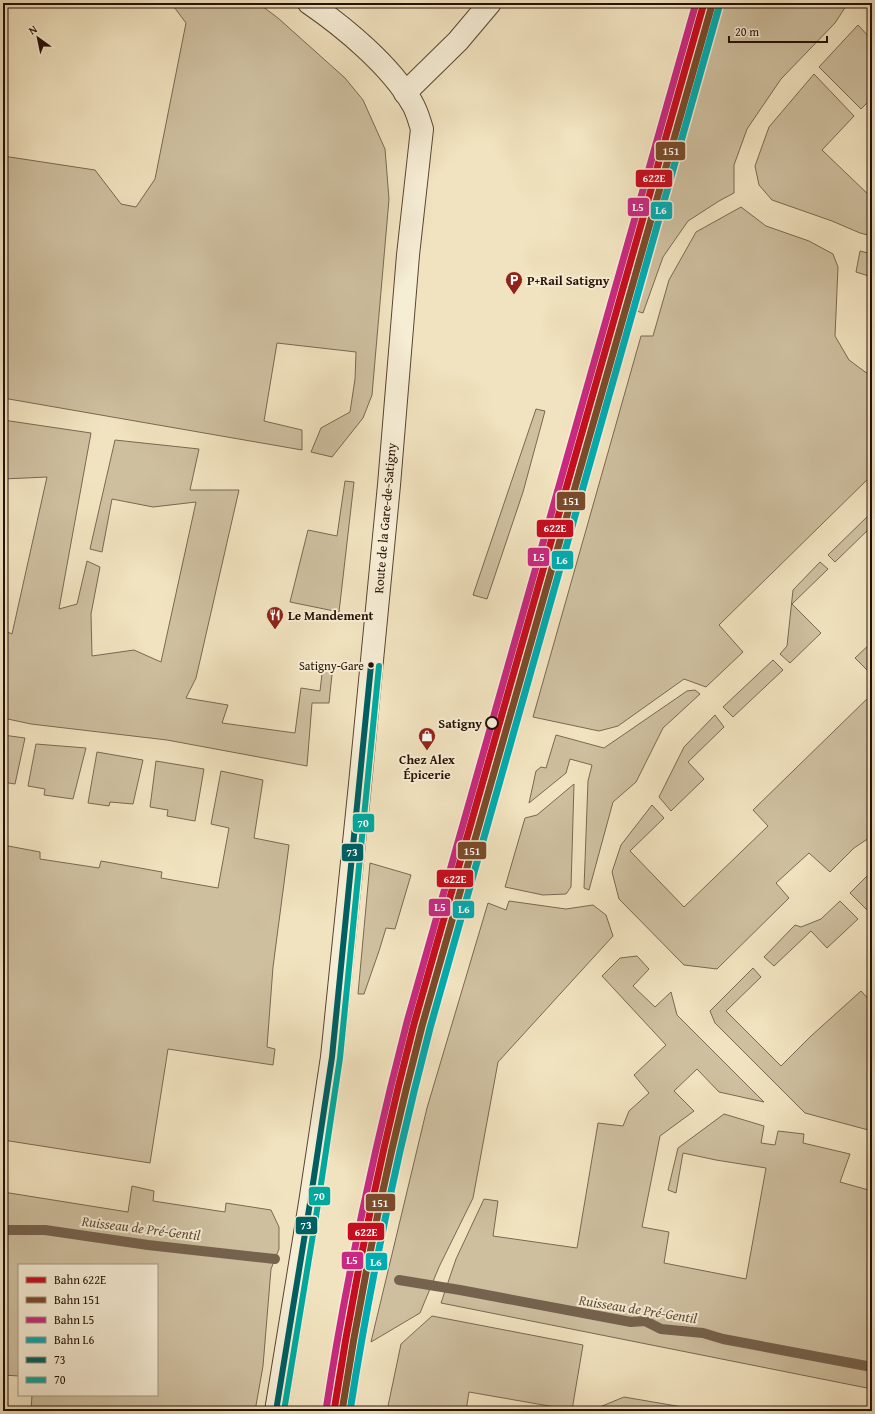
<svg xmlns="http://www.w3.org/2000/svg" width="875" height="1414" font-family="'Gentium Book Plus',serif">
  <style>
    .green { fill: #cebf9f; stroke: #7a6852 }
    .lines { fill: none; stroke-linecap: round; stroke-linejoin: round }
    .stream { stroke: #76634e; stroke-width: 10 }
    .minor-casing { stroke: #594533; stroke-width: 24 }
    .tertiary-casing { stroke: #594533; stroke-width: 24 }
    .minor { stroke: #f6edd5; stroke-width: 22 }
    .tertiary { stroke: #f6edd5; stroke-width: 22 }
    .bus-1-casing { stroke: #f6edd5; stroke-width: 9 }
    .bus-2-casing { stroke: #f6edd5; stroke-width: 9 }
    .bus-1 { stroke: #005f61; stroke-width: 6 }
    .bus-2 { stroke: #02a89c; stroke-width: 6 }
    .rail-1-casing { stroke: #f6edd5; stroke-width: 10 }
    .rail-2-casing { stroke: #f6edd5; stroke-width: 10 }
    .rail-3-casing { stroke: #f6edd5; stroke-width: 10 }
    .rail-4-casing { stroke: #f6edd5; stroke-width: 10 }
    .rail-1 { stroke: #c50e1f; stroke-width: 7 }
    .rail-2 { stroke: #7a4b2a; stroke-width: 7 }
    .rail-3 { stroke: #c72a80; stroke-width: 7 }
    .rail-4 { stroke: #02abb0; stroke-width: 7 }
    .bus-dot { fill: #261004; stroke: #f6edd5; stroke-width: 1.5 }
    .stop-dot { fill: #f6edd5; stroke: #261004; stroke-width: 2 }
    .labels { text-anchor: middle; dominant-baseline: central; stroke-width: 4; stroke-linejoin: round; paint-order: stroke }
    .bus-label { font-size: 12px; fill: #261004; stroke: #f6edd5; text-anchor: end }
    .poi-label { font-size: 13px; font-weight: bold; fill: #261004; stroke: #f6edd5; text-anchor: start }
    .street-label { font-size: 13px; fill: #261004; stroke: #f6edd5 }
    .stop-label { font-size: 13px; font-weight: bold; fill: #261004; stroke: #f6edd5; text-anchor: end }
    .water-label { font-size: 14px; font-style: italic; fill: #624f3b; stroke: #f6edd5 }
    .line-badge { stroke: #f6edd5; stroke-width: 1.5 }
    .badge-label { font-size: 11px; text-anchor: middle; font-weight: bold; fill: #fff }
  </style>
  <rect width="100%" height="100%" fill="#f1e3bf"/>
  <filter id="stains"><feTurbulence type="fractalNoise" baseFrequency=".005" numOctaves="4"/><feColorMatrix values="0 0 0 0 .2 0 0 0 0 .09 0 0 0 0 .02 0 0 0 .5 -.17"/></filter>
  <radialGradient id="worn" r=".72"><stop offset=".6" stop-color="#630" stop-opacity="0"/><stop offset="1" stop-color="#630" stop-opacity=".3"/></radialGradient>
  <g class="green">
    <path d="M 171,3 L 258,3 L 278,18 L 345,78 L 363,100 L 385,149 L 389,199 L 372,395 L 363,418 L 332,457 L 311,452 L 321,428 L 350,412 L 355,379 L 356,352 L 277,343 L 264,421 L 302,430 L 302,450 L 3,398 L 3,156 L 95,170 L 121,204 L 136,207 L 155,179 L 186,23 Z"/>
    <path d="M 719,3 L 848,3 L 835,23 L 781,79 L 747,129 L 734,165 L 734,193 L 719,201 L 688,221 L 663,257 L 643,313 L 630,309 Z"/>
    <path d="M 858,25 L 872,40 L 872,84 L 869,88 L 872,91 L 872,98 L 861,109 L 819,67 Z"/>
    <path d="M 814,74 L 854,116 L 822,150 L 872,198 L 872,236 L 860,233 L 832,221 L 772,200 L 759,185 L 755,166 L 769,127 Z"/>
    <path d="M 741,207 L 766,226 L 809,241 L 833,254 L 838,267 L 835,336 L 849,360 L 872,377 L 872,475 L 719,625 L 743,652 L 706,687 L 684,679 L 618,726 L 599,731 L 533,717 L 641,336 L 653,336 L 669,280 L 696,232 Z"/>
    <path d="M 860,251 L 872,254 L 872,277 L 856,272 Z"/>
    <path d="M 536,409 L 545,411 L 523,492 L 487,599 L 473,595 Z"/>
    <path d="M 3,420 L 91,433 L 59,609 L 77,604 L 87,561 L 100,567 L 91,614 L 92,656 L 134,650 L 161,662 L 196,502 L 153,507 L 112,499 L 102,552 L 90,549 L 115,440 L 199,449 L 190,490 L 239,490 L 196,678 L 186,698 L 228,705 L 222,723 L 295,733 L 301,688 L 320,691 L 323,665 L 333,665 L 329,703 L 312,703 L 307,766 L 167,740 L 31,724 L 3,718 L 3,630 L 12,634 L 47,477 L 3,479 Z"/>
    <path d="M 345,481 L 354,482 L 339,612 L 290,602 L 308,530 L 337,536 Z"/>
    <path d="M 872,512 L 872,526 L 835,562 L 828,555 Z"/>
    <path d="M 820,562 L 828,569 L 792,604 L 821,633 L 790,663 L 780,654 L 787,646 L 793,590 Z"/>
    <path d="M 872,642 L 872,675 L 855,658 Z"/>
    <path d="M 773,660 L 783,670 L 733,717 L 723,707 Z"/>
    <path d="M 695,690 L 700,694 L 663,728 L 636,782 L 613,802 L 589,890 L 584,888 L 588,781 L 592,765 L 570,759 L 566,773 L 529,803 L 536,771 L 541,767 L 546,768 L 556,735 L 604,748 L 687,691 Z"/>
    <path d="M 872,694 L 872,836 L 854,848 L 830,872 L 809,853 L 776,883 L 789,898 L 717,969 L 684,965 L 619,899 L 612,872 L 621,845 L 652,805 L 664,818 L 630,851 L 684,907 L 768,826 L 753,810 Z"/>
    <path d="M 715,715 L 724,727 L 688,762 L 704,779 L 671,811 L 659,797 L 684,747 Z"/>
    <path d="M 3,735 L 25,738 L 15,784 L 3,782 Z"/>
    <path d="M 36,744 L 86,748 L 73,799 L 44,795 L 45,789 L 28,786 Z"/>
    <path d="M 97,752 L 143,760 L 133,804 L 110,802 L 109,806 L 88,803 Z"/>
    <path d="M 156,761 L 204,769 L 195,821 L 167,816 L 168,810 L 150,807 Z"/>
    <path d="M 221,771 L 263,780 L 254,838 L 289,845 L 273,967 L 267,1047 L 275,1049 L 273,1065 L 168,1049 L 150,1163 L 3,1140 L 3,845 L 40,852 L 40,859 L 99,868 L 101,861 L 162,872 L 161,878 L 218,888 L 229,828 L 211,824 Z"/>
    <path d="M 574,784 L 571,887 L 566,894 L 543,895 L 505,887 L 525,818 L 537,815 Z"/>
    <path d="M 370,863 L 411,875 L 395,929 L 386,928 L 379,951 L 364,994 L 358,994 Z"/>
    <path d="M 872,871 L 872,906 L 867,910 L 850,893 Z"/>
    <path d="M 509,901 L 566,909 L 593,905 L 606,915 L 613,936 L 498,1062 L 473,1198 L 439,1267 L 420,1313 L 371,1342 L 427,1108 L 488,903 L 506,910 Z"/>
    <path d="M 840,901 L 858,919 L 827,948 L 811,931 L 774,966 L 764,957 L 795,925 L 801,927 L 821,919 Z"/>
    <path d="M 637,956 L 649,969 L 633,986 L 655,1007 L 671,992 L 677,1015 L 764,1102 L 719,1092 L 697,1069 L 674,1091 L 694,1111 L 660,1136 L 642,1227 L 669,1232 L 664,1263 L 746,1279 L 766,1168 L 716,1160 L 683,1153 L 676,1193 L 668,1190 L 678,1148 L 724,1114 L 764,1126 L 761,1143 L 775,1145 L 778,1131 L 804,1134 L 803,1143 L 850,1154 L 840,1182 L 872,1191 L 872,1389 L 441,1303 L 456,1259 L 484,1199 L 498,1201 L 493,1236 L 577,1248 L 598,1123 L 623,1126 L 629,1111 L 649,1093 L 634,1075 L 666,1045 L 602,976 L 620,958 Z"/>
    <path d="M 753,968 L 761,977 L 726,1011 L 781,1066 L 811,1036 L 861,991 L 872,1003 L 872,1131 L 805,1113 L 715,1023 L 710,1011 Z"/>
    <path d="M 132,1186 L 154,1191 L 153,1201 L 225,1212 L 226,1203 L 271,1210 L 279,1227 L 279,1249 L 271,1269 L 263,1366 L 255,1411 L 31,1411 L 32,1395 L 157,1395 L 157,1265 L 19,1265 L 19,1376 L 3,1375 L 3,1192 L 128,1212 Z"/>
    <path d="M 432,1316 L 583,1345 L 572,1410 L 469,1392 L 466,1411 L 387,1411 L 401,1344 Z"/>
    <path d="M 624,1397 L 706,1411 L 590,1411 Z"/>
  </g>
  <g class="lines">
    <g class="stream">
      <path d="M 3,1230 L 45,1230 L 148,1245 L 275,1259"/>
      <path d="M 399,1280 L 460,1290 L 631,1322 L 645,1321 L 661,1329 L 703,1333 L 723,1339 L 872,1367"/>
    </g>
    <defs>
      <path id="minor" d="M 405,93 L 458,41 L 490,3"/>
      <path id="tertiary" d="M 276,1411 L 310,1203 L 332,1057 L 360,784 L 389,485 L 408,255 L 422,129 C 419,120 417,111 412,103 C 391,66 344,27 309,3"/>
    </defs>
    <use href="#minor" class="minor-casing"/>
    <use href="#tertiary" class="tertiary-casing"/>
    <use href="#minor" class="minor"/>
    <use href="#tertiary" class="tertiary"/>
    <defs>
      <path id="bus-1" d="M 276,1411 L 310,1203 L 332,1057 L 371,665"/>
      <path id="bus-2" d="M 284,1411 L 318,1204 L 340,1058 L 379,666"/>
    </defs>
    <use href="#bus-1" class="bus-1-casing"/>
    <use href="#bus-2" class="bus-2-casing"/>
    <use href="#bus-1" class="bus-1"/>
    <use href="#bus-2" class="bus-2"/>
    <defs>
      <path id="rail-1" d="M 334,1411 C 354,1281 381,1152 414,1024 L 704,3"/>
      <path id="rail-2" d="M 342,1411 C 362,1281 389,1153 422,1026 L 712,5"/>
      <path id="rail-3" d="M 326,1410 C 346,1279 374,1150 407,1022 L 696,3"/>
      <path id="rail-4" d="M 350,1411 C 370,1282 397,1155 430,1028 L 719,7"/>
    </defs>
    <use href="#rail-1" class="rail-1-casing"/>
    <use href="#rail-2" class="rail-2-casing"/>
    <use href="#rail-3" class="rail-3-casing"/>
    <use href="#rail-4" class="rail-4-casing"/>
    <use href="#rail-1" class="rail-1"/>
    <use href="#rail-2" class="rail-2"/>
    <use href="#rail-3" class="rail-3"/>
    <use href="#rail-4" class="rail-4"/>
  </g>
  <defs>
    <symbol id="parking-pin" viewBox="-11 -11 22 30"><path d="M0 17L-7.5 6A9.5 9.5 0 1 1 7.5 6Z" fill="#8f2418" stroke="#f6edd5"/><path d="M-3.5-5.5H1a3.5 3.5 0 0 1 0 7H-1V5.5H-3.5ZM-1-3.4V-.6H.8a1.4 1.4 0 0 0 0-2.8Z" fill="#fff"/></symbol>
    <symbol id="restaurant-pin" viewBox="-11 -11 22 30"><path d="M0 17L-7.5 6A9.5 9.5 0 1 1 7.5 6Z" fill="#8f2418" stroke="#f6edd5"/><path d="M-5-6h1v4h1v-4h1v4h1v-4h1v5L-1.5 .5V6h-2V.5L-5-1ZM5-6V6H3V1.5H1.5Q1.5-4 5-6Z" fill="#fff"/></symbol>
    <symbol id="shop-pin" viewBox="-11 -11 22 30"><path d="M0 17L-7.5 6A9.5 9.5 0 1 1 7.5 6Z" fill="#8f2418" stroke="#f6edd5"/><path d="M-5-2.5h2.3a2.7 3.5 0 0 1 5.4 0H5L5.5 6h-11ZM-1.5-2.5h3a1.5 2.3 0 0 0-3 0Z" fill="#fff"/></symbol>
  </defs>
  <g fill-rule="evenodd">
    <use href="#parking-pin" x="504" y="270" width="20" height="27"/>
    <use href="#restaurant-pin" x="265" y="605" width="20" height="27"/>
    <use href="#shop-pin" x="417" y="726" width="20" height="27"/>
  </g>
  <circle class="bus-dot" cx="371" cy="665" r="3.5"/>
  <circle class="stop-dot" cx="492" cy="723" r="6"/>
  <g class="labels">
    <g class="bus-label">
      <text x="364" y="665">Satigny-Gare</text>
    </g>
    <g class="poi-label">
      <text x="527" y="280">P+Rail Satigny</text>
      <text x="288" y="615">Le Mandement</text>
      <text x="427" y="759" text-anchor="middle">Chez Alex<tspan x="427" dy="15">Épicerie</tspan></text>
    </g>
    <g class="street-label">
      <text transform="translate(385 518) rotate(-85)">Route de la Gare-de-Satigny</text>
    </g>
    <g class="stop-label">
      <text x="482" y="723">Satigny</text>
    </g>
    <g class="water-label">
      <text transform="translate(141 1228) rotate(7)">Ruisseau de Pré-Gentil</text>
      <text transform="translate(638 1309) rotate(9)">Ruisseau de Pré-Gentil</text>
    </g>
  </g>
  <g class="line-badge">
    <rect x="655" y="141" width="31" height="20" rx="4" fill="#7a4b2a"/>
    <rect x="635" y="169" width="38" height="19" rx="4" fill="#c50e1f"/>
    <rect x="627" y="197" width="23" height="20" rx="4" fill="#c72a80"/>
    <rect x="650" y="201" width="23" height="19" rx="4" fill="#02abb0"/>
    <rect x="556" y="491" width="30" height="20" rx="4" fill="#7a4b2a"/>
    <rect x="536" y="519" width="38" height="19" rx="4" fill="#c50e1f"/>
    <rect x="527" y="547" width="23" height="20" rx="4" fill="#c72a80"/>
    <rect x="551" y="550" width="23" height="20" rx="4" fill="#02abb0"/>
    <rect x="352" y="813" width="23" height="20" rx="4" fill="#02a89c"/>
    <rect x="457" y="841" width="30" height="19" rx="4" fill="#7a4b2a"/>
    <rect x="341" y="843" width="23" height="19" rx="4" fill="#005f61"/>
    <rect x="436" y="869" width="38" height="19" rx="4" fill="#c50e1f"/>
    <rect x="428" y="898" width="23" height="19" rx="4" fill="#c72a80"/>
    <rect x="452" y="900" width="23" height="19" rx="4" fill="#02abb0"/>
    <rect x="308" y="1186" width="23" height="20" rx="4" fill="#02a89c"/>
    <rect x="365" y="1193" width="31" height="19" rx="4" fill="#7a4b2a"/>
    <rect x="295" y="1216" width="23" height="19" rx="4" fill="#005f61"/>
    <rect x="347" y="1222" width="38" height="19" rx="4" fill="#c50e1f"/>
    <rect x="341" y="1251" width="23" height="19" rx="4" fill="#c72a80"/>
    <rect x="365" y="1252" width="23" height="19" rx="4" fill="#02abb0"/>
  </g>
  <g class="badge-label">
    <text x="671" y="155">151</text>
    <text x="654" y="182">622E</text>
    <text x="638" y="211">L5</text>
    <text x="661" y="214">L6</text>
    <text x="571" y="505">151</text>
    <text x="555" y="532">622E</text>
    <text x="539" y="561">L5</text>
    <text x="562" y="564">L6</text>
    <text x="363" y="827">70</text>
    <text x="472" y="855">151</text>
    <text x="352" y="856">73</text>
    <text x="455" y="883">622E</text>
    <text x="440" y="911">L5</text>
    <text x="464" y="913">L6</text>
    <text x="319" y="1200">70</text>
    <text x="380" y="1207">151</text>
    <text x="306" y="1229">73</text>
    <text x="366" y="1236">622E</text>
    <text x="352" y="1264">L5</text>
    <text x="376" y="1266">L6</text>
  </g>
  <rect width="875" height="1414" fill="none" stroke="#f1e3bf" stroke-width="16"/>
  <rect x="4" y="4" width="867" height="1406" fill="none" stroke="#261004" stroke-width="2"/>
  <rect x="8" y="8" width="859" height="1398" fill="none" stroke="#261004"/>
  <rect x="18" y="1264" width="140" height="132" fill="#f6edd5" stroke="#a39581"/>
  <rect x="26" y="1277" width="20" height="6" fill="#c50e1f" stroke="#a39581"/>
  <text x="54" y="1284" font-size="12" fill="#261004">Bahn 622E</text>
  <rect x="26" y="1297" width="20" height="6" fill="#7a4b2a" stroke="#a39581"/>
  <text x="54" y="1304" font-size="12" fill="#261004">Bahn 151</text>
  <rect x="26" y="1317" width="20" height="6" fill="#c72a80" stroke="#a39581"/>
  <text x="54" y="1324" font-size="12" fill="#261004">Bahn L5</text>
  <rect x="26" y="1337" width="20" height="6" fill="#02abb0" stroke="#a39581"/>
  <text x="54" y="1344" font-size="12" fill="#261004">Bahn L6</text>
  <rect x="26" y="1357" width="20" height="6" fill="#005f61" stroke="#a39581"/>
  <text x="54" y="1364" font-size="12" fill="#261004">73</text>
  <rect x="26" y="1377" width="20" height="6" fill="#02a89c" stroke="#a39581"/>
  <text x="54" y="1384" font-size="12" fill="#261004">70</text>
  <g transform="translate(38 38) rotate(327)" stroke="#f6edd5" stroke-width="3" paint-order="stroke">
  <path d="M0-3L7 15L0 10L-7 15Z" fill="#261004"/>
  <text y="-6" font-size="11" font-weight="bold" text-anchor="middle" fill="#261004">N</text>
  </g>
  <path d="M729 36v6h98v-6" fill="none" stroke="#261004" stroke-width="2"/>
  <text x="735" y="36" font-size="12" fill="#261004" stroke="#f6edd5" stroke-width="3" paint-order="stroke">20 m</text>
  <rect width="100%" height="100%" filter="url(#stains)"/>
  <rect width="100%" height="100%" fill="url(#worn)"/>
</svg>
